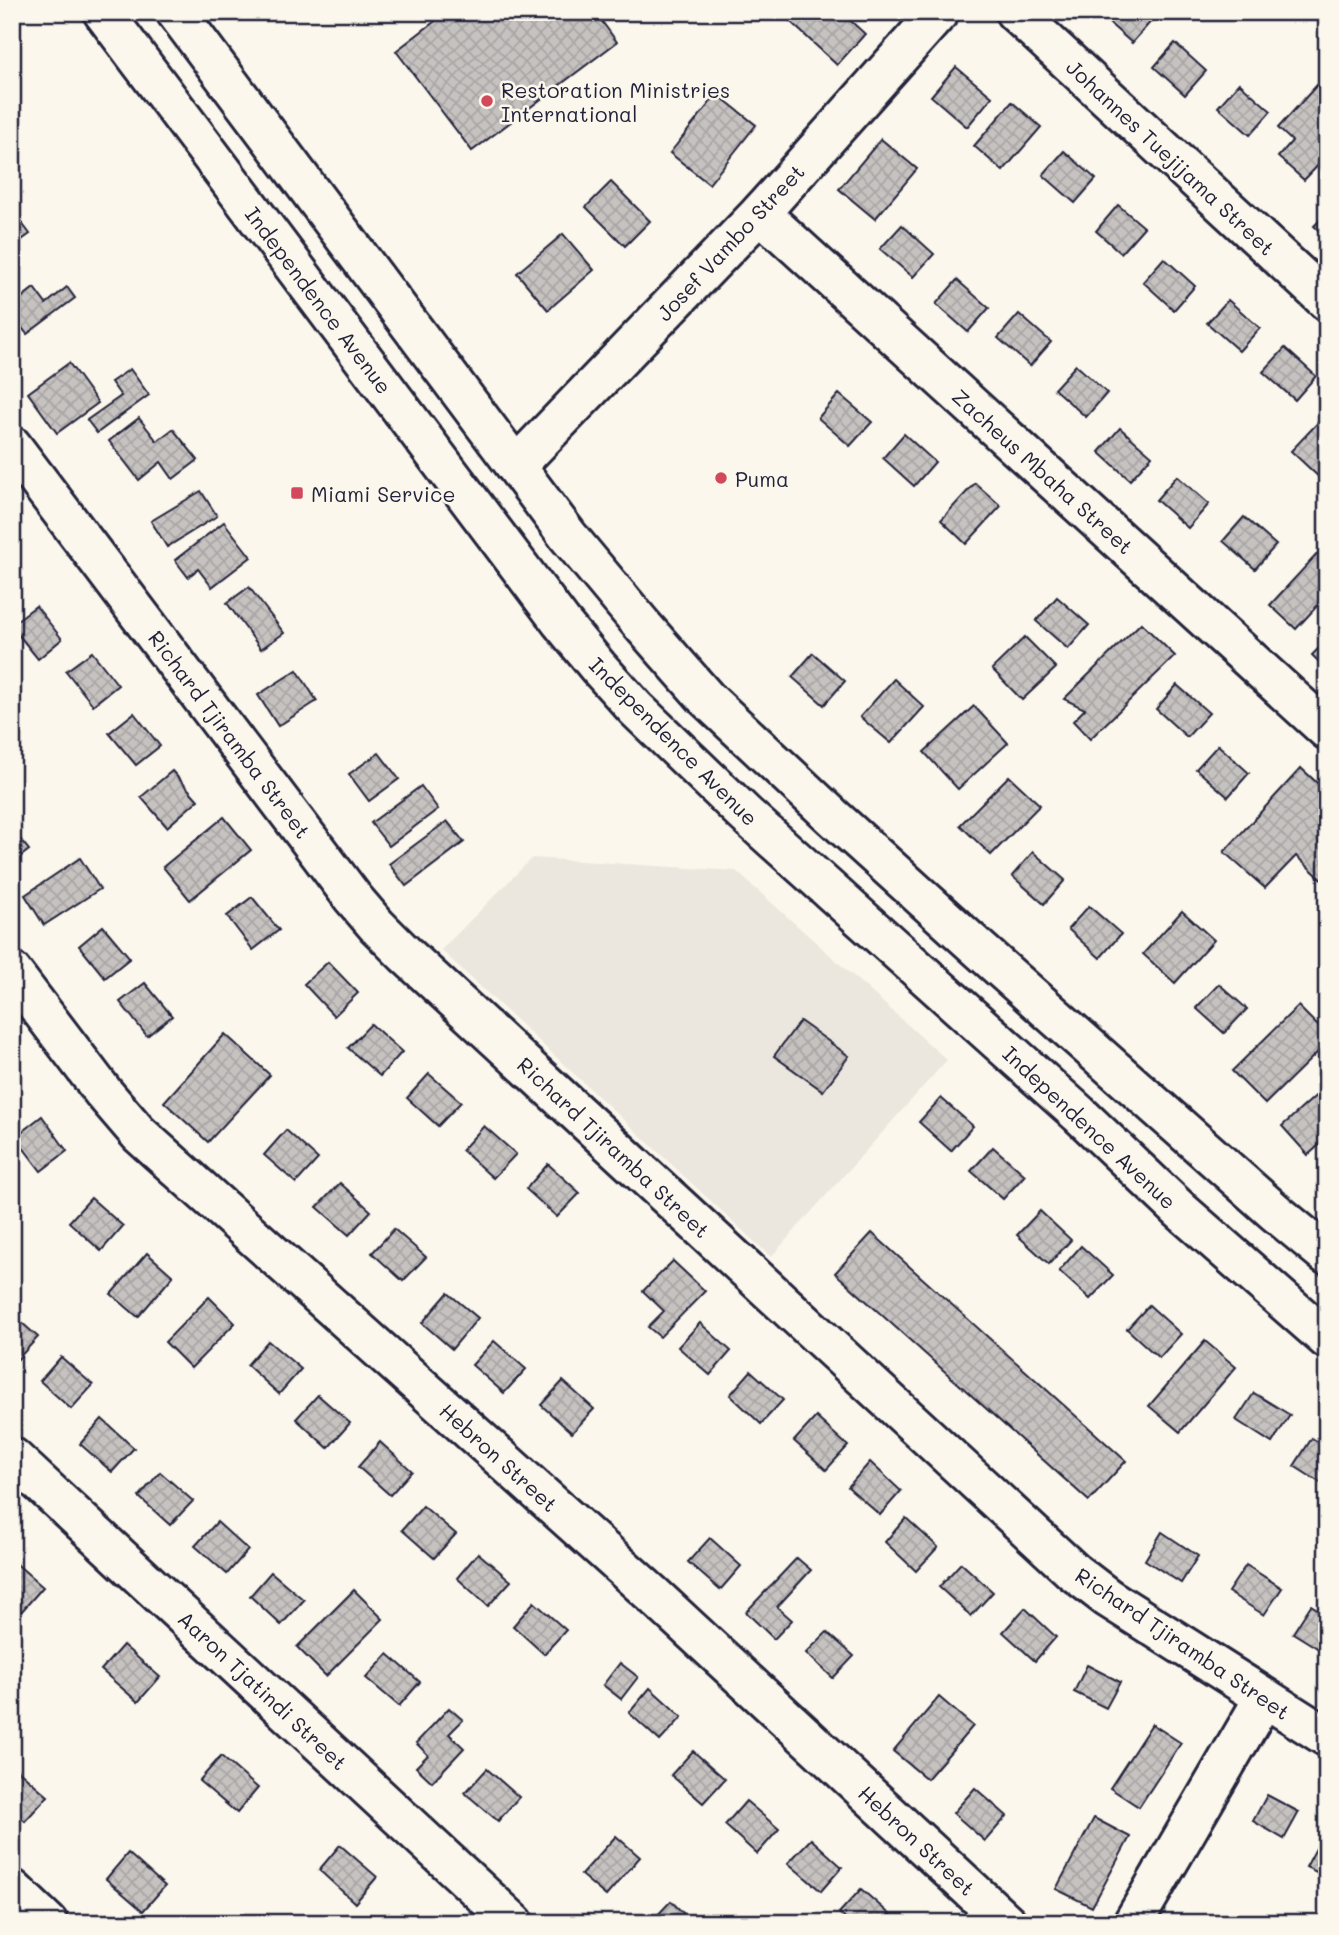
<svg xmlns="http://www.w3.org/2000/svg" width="1339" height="1935" font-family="Mali,sans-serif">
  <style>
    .built { fill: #ebe7df }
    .building { fill: url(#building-cross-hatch); stroke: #22223b; stroke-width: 2 }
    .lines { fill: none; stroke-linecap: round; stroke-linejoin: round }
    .minor-casing { stroke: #22223b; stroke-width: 44 }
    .major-casing { stroke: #22223b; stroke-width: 44 }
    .minor { stroke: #fbf7ec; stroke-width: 38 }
    .major { stroke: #fbf7ec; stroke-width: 38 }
    .poi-dot { fill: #d1495b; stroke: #fbf7ec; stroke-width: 2.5 }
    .labels { text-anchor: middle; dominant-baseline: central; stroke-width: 5; stroke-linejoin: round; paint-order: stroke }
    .poi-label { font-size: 21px; fill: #22223b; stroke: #fbf7ec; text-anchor: start }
    .street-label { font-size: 21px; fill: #22223b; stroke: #fbf7ec }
  </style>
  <defs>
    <pattern id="building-cross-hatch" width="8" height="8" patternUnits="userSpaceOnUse" patternTransform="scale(1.75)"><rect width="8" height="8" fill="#c6c2c0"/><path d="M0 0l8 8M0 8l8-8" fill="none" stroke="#aaa6a6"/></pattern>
  </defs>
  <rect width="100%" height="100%" fill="#fbf7ec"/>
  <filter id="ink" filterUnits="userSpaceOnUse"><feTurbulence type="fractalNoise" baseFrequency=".0143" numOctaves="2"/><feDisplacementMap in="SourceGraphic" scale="14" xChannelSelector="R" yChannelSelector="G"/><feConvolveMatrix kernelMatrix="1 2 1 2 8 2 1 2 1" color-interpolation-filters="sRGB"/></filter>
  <g filter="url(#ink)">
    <path class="built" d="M 532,858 L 736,871 L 947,1060 L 771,1257 L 441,950 Z"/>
    <g class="building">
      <path d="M 447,12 L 595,12 L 617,42 L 472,151 L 396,51 Z"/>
      <path d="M 780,12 L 841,12 L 865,34 L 837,65 Z"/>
      <path d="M 1102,12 L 1146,12 L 1153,19 L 1132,43 L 1100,15 Z"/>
      <path d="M 1175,43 L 1206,71 L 1185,95 L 1154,67 Z"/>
      <path d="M 956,67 L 992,97 L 967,127 L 931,96 Z"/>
      <path d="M 1239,83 L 1271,111 L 1250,135 L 1218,107 Z"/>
      <path d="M 1317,85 L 1327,94 L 1327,156 L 1304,180 L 1278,157 L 1292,141 L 1278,128 Z"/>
      <path d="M 717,94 L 756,125 L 709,184 L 670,153 Z"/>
      <path d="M 1012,102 L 1041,127 L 1003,171 L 974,146 Z"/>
      <path d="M 881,139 L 917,169 L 875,219 L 839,189 Z"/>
      <path d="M 1064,151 L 1096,179 L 1075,203 L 1043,175 Z"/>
      <path d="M 611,182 L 650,221 L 625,246 L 586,207 Z"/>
      <path d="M 1118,205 L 1144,227 L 1121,253 L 1096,231 Z"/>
      <path d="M 12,210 L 30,234 L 12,247 Z"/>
      <path d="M 1327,213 L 1327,238 L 1314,226 Z"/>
      <path d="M 902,225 L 934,254 L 913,277 L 880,249 Z"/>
      <path d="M 563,234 L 594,270 L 548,310 L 517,273 Z"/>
      <path d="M 1164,258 L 1195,286 L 1174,310 L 1143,282 Z"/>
      <path d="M 957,280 L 989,308 L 968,332 L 936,304 Z"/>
      <path d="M 67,287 L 75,298 L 27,334 L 12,315 L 12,305 L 34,288 L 46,304 Z"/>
      <path d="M 1228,300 L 1260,328 L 1239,351 L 1207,323 Z"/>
      <path d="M 1019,314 L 1051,342 L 1030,366 L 998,338 Z"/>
      <path d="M 1285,348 L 1316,376 L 1295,400 L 1263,372 Z"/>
      <path d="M 69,363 L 98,403 L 57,433 L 28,393 Z"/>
      <path d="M 1076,365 L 1107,393 L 1086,417 L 1054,389 Z"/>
      <path d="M 130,369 L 149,395 L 97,433 L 87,420 L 121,396 L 111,382 Z"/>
      <path d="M 839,394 L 872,422 L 850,446 L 818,418 Z"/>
      <path d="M 1327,413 L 1327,473 L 1321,479 L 1291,451 Z"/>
      <path d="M 139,418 L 157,441 L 173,429 L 198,460 L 173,479 L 161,462 L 139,480 L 109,441 Z"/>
      <path d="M 1120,428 L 1152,456 L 1130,480 L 1099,452 Z"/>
      <path d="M 904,434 L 935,462 L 914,486 L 883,458 Z"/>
      <path d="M 1177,476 L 1209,504 L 1188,528 L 1156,500 Z"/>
      <path d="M 975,483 L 1001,506 L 966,544 L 941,520 Z"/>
      <path d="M 201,491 L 217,516 L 167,547 L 151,521 Z"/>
      <path d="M 1244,517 L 1276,545 L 1255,569 L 1223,541 Z"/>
      <path d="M 224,522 L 251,557 L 212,587 L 198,569 L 188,577 L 175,560 Z"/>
      <path d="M 1318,553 L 1327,560 L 1327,595 L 1296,629 L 1270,605 Z"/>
      <path d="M 249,587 L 284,633 L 261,649 L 227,603 Z"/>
      <path d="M 1057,597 L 1089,625 L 1068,649 L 1036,621 Z"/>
      <path d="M 36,606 L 62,639 L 38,659 L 12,627 L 12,624 Z"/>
      <path d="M 1141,623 L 1175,656 L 1090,739 L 1073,721 L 1085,709 L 1064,699 Z"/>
      <path d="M 1025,637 L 1056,668 L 1022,700 L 992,669 Z"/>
      <path d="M 1327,640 L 1327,670 L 1312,655 Z"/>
      <path d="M 92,652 L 118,685 L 93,705 L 66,671 Z"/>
      <path d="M 813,653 L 845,681 L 824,705 L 792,677 Z"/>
      <path d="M 297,670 L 317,701 L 278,726 L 258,695 Z"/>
      <path d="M 894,679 L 924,707 L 891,743 L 860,717 Z"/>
      <path d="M 1177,685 L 1209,713 L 1187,737 L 1156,709 Z"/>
      <path d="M 974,706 L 1008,743 L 958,789 L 924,752 Z"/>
      <path d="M 134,713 L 160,746 L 136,765 L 109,733 Z"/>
      <path d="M 1218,745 L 1249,773 L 1228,797 L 1196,769 Z"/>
      <path d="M 379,753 L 399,779 L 369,801 L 349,774 Z"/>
      <path d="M 1301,768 L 1327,792 L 1327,884 L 1296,856 L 1265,888 L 1224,852 Z"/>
      <path d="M 172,771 L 198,800 L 167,827 L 141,797 Z"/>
      <path d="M 1009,776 L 1040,805 L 991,855 L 960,825 Z"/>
      <path d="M 421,786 L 438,809 L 389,846 L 371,823 Z"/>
      <path d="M 224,817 L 251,850 L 190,900 L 163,867 Z"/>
      <path d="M 447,821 L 464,842 L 406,886 L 389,864 Z"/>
      <path d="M 12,829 L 29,850 L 12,863 Z"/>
      <path d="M 1033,852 L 1065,880 L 1044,904 L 1012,876 Z"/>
      <path d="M 80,858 L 100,889 L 44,925 L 25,895 Z"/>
      <path d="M 252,897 L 279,930 L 253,950 L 227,916 Z"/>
      <path d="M 1089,906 L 1121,934 L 1100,958 L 1068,929 Z"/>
      <path d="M 1182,911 L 1214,940 L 1175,983 L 1143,954 Z"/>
      <path d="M 103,926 L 130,958 L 105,978 L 79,946 Z"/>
      <path d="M 328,962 L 358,993 L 334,1016 L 304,984 Z"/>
      <path d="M 145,983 L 172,1016 L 147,1036 L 120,1002 Z"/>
      <path d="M 1219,984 L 1247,1009 L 1224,1033 L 1196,1008 Z"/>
      <path d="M 1298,1006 L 1327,1035 L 1327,1043 L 1265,1104 L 1232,1071 Z"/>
      <path d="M 800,1021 L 849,1056 L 823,1091 L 774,1056 Z"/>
      <path d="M 371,1024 L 402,1052 L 380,1076 L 348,1048 Z"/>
      <path d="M 225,1034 L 270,1075 L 208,1142 L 164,1102 Z"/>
      <path d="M 429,1074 L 461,1102 L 438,1126 L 407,1098 Z"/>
      <path d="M 1320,1092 L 1327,1099 L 1327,1138 L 1308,1155 L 1282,1126 Z"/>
      <path d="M 941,1098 L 973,1126 L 951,1151 L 919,1122 Z"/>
      <path d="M 42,1116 L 67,1151 L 41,1171 L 15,1137 Z"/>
      <path d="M 484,1126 L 516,1154 L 493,1178 L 462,1150 Z"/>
      <path d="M 286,1130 L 318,1159 L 296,1183 L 264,1155 Z"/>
      <path d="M 993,1147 L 1025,1175 L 1003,1199 L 971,1171 Z"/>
      <path d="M 548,1164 L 580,1193 L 557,1217 L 526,1189 Z"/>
      <path d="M 340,1183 L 371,1211 L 349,1235 L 317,1207 Z"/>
      <path d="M 91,1198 L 123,1226 L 101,1251 L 69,1222 Z"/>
      <path d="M 1040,1211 L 1071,1240 L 1049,1264 L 1017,1235 Z"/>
      <path d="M 394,1229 L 426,1257 L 403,1281 L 372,1253 Z"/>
      <path d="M 872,1233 L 1126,1461 L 1089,1501 L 835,1273 Z"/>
      <path d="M 1081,1246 L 1113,1275 L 1090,1299 L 1059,1271 Z"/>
      <path d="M 147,1253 L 173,1276 L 138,1317 L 111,1294 Z"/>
      <path d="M 673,1261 L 705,1291 L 660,1337 L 648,1327 L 664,1311 L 643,1291 Z"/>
      <path d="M 448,1293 L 478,1318 L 452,1349 L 422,1323 Z"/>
      <path d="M 209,1297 L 235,1323 L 191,1368 L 165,1342 Z"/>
      <path d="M 1149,1305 L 1181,1334 L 1159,1358 L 1127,1329 Z"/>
      <path d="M 12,1314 L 38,1337 L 16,1361 L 12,1357 Z"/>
      <path d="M 700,1323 L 731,1351 L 710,1375 L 678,1347 Z"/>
      <path d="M 268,1341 L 301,1369 L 279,1394 L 247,1365 Z"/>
      <path d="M 494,1341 L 526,1369 L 504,1393 L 472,1365 Z"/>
      <path d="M 1205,1341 L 1236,1367 L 1180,1432 L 1149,1406 Z"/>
      <path d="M 61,1357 L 93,1385 L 71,1409 L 40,1381 Z"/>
      <path d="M 751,1371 L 783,1400 L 761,1424 L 730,1395 Z"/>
      <path d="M 563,1381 L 594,1409 L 572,1433 L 541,1405 Z"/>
      <path d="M 1254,1393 L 1290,1415 L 1272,1443 L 1236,1420 Z"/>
      <path d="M 318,1395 L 350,1423 L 328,1448 L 296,1419 Z"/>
      <path d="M 816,1417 L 848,1446 L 826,1470 L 794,1441 Z"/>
      <path d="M 102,1419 L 134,1448 L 112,1472 L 80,1444 Z"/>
      <path d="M 1312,1438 L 1327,1448 L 1327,1487 L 1294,1466 Z"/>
      <path d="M 380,1442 L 412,1471 L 390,1495 L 358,1467 Z"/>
      <path d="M 870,1462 L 901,1491 L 880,1515 L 848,1487 Z"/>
      <path d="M 160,1472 L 193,1501 L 170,1525 L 139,1497 Z"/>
      <path d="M 423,1506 L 456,1534 L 434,1558 L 402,1530 Z"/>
      <path d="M 906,1518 L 938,1547 L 916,1571 L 885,1542 Z"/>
      <path d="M 217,1522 L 248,1550 L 227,1574 L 195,1546 Z"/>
      <path d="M 1162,1532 L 1198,1556 L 1181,1583 L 1145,1560 Z"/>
      <path d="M 710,1538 L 741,1566 L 720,1590 L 688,1562 Z"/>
      <path d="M 478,1553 L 511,1581 L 488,1606 L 457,1578 Z"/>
      <path d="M 797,1558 L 811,1570 L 777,1607 L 792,1620 L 774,1639 L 746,1612 Z"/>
      <path d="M 12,1560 L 43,1587 L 21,1612 L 12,1604 Z"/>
      <path d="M 961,1563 L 993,1592 L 971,1616 L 939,1587 Z"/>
      <path d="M 1246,1565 L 1282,1588 L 1264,1615 L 1228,1592 Z"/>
      <path d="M 271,1572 L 304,1600 L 281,1625 L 250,1596 Z"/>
      <path d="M 354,1590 L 383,1619 L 326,1676 L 297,1647 Z"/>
      <path d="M 534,1602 L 566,1630 L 544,1654 L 513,1626 Z"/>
      <path d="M 1311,1605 L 1327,1615 L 1327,1654 L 1293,1633 Z"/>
      <path d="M 1025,1608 L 1056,1637 L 1035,1661 L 1003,1632 Z"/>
      <path d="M 827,1632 L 854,1656 L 833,1678 L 806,1653 Z"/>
      <path d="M 123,1645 L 160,1677 L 138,1702 L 101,1670 Z"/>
      <path d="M 388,1654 L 420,1682 L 399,1706 L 366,1678 Z"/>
      <path d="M 620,1663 L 638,1677 L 621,1699 L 603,1685 Z"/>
      <path d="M 1087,1665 L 1120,1682 L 1106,1708 L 1074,1692 Z"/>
      <path d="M 650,1688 L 682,1717 L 660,1741 L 629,1713 Z"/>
      <path d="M 939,1697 L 973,1726 L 927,1779 L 893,1751 Z"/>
      <path d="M 449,1708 L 463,1720 L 449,1734 L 464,1748 L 432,1782 L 416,1767 L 428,1755 L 416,1743 Z"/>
      <path d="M 1152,1724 L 1181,1743 L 1139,1807 L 1110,1788 Z"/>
      <path d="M 693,1751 L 725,1779 L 703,1803 L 671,1775 Z"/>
      <path d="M 221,1756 L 258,1788 L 237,1813 L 199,1781 Z"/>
      <path d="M 12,1765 L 48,1796 L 25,1821 L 12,1809 Z"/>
      <path d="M 487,1769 L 519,1797 L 498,1821 L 465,1793 Z"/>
      <path d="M 975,1788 L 1007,1816 L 985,1841 L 953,1813 Z"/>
      <path d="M 1267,1795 L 1299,1812 L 1284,1839 L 1253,1821 Z"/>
      <path d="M 746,1801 L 779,1829 L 757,1854 L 725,1825 Z"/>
      <path d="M 1094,1818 L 1130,1837 L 1092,1907 L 1056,1889 Z"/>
      <path d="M 1327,1828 L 1327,1877 L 1306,1867 Z"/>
      <path d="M 616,1836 L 640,1857 L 606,1896 L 581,1875 Z"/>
      <path d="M 811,1839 L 842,1867 L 821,1891 L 788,1863 Z"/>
      <path d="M 340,1845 L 377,1877 L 355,1903 L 319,1870 Z"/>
      <path d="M 128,1853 L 165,1886 L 143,1911 L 106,1879 Z"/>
      <path d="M 861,1889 L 893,1917 L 888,1923 L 850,1923 L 839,1913 Z"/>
      <path d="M 671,1901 L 693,1923 L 650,1923 Z"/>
    </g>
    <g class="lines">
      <defs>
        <g id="minor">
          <path d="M 1015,12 L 1327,301"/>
          <path d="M 760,213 L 1327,730"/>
          <path d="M 12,446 L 353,898 L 377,926 L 405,954 L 1074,1572 L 1108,1598 L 1327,1737"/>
          <path d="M 516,466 L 760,213 L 939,12"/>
          <path d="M 12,972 L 103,1092 L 139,1134 L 651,1593 L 1007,1923"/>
          <path d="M 12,1457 L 514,1923"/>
          <path d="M 12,1889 L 48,1923"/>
          <path d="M 1133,1923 L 1264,1698"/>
        </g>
        <g id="major">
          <path d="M 103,12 L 561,622 L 598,667 L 636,709 L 746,815 L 1079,1114 L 1181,1211 L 1327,1339"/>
          <path d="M 176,12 L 568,536 L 642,625 L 707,699 L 833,817 L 980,950 L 1275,1212 L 1327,1255"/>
        </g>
      </defs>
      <use href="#minor" class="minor-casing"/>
      <use href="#major" class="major-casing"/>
      <use href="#minor" class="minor"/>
      <use href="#major" class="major"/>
    </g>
  </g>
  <g class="poi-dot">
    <circle cx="487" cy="101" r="7"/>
    <circle cx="721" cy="478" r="7"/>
    <rect x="290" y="486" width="14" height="14" rx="3.5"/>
  </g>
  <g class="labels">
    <g class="poi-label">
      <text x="501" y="89">Restoration Ministries<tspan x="501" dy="24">International</tspan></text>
      <text x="735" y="478">Puma</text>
      <text x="311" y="493">Miami Service</text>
    </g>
    <g class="street-label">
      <text transform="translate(1171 157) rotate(43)">Johannes Tuejijama Street</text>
      <text transform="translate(730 242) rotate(-47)">Josef Vambo Street</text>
      <text transform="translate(319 300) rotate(53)">Independence Avenue</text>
      <text transform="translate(1043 471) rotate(42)">Zacheus Mbaha Street</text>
      <text transform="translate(230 734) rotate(53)">Richard Tjiramba Street</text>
      <text transform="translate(674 741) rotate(45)">Independence Avenue</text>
      <text transform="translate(1090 1127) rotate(43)">Independence Avenue</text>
      <text transform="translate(614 1147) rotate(43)">Richard Tjiramba Street</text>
      <text transform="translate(499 1457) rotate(42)">Hebron Street</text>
      <text transform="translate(1183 1643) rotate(34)">Richard Tjiramba Street</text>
      <text transform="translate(263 1690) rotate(43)">Aaron Tjatindi Street</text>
      <text transform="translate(917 1840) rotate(43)">Hebron Street</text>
    </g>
  </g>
  <rect width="1339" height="1935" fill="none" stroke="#fbf7ec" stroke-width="42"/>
  <rect x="21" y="21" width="1297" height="1893" fill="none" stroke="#22223b" stroke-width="2.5" filter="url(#ink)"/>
</svg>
